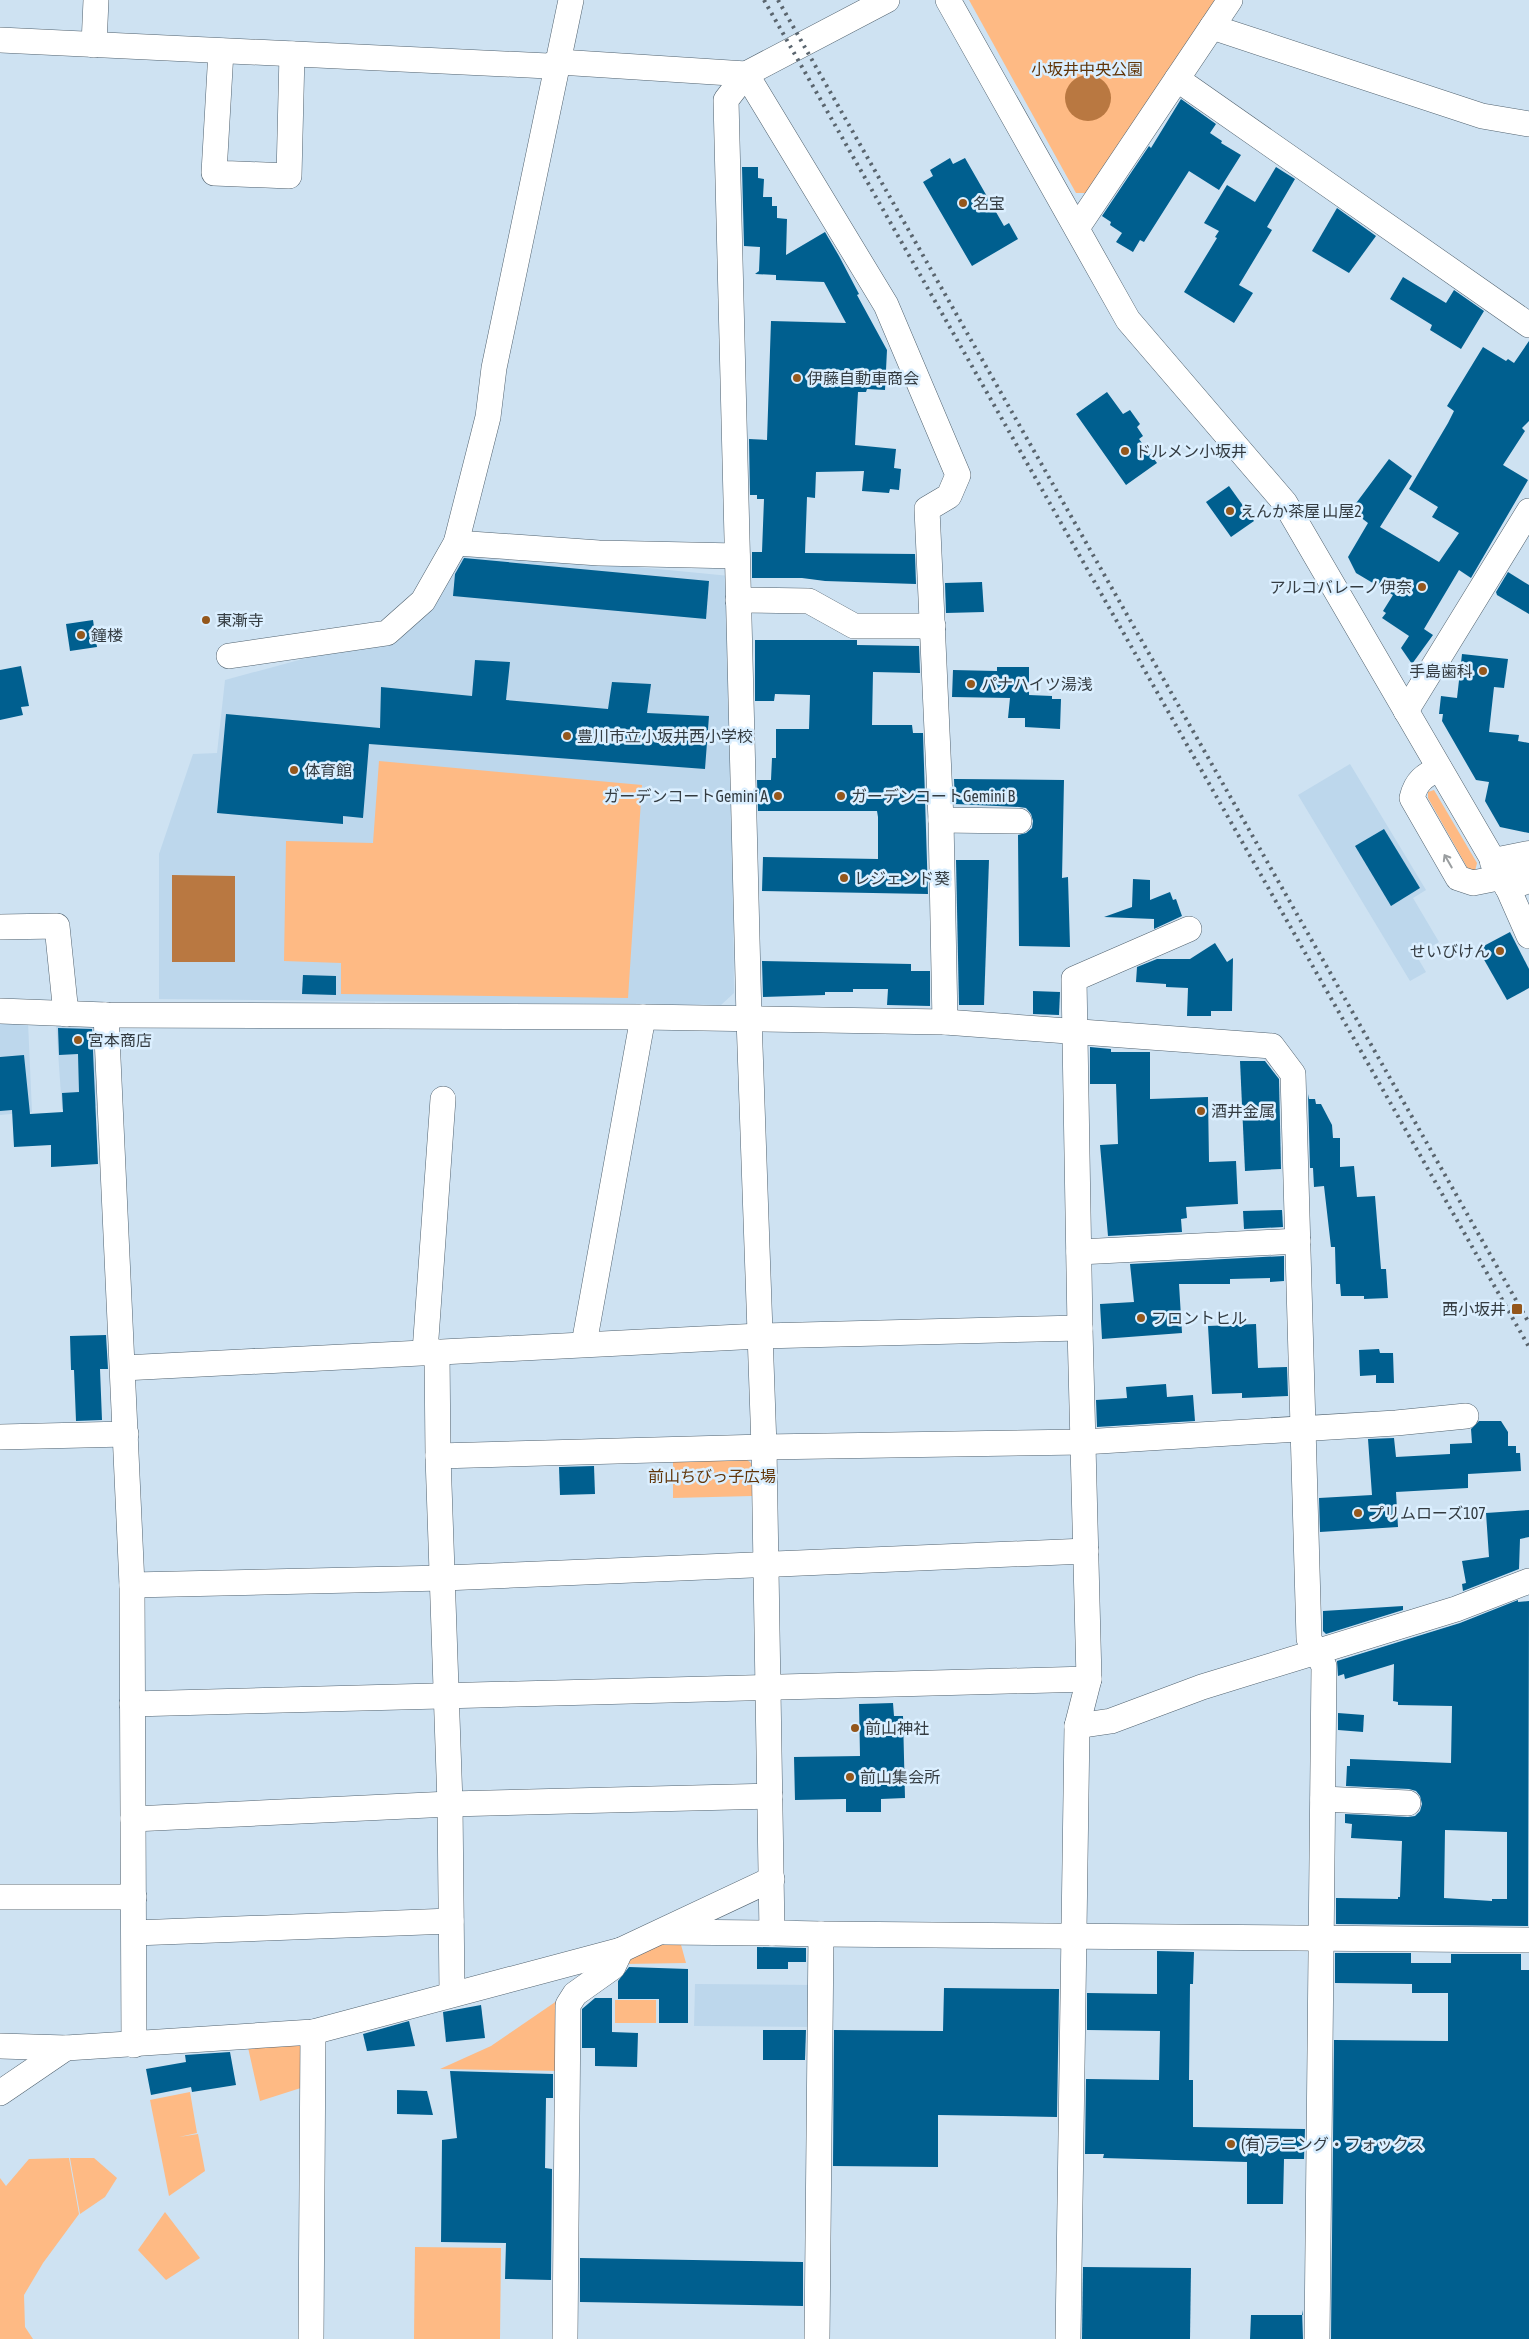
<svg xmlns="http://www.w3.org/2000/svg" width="1529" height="2339" font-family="'Asap Condensed','Noto Sans JP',sans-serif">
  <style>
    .built { fill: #bdd7ec }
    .green { fill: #feba84 }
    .water { fill: #b97841 }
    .building { fill: #005f8f; fill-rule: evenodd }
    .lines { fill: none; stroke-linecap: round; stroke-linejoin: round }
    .street-casing { stroke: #51626f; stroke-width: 26 }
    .secondary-casing { stroke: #51626f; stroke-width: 29 }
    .street { stroke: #fff; stroke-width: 25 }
    .secondary { stroke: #fff; stroke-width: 28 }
    .rail { stroke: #5a656e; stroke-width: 4; stroke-dasharray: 2.5 5; stroke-linecap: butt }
    .oneway { stroke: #9a9ea0 }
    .poi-dot { fill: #94571c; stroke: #dbefff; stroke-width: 2 }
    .labels { text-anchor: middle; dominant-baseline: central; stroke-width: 5; stroke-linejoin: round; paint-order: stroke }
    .park-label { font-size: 16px; fill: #613508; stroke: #dbefff }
    .poi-label { font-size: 16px; fill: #343c42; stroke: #dbefff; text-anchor: start }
  </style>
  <rect width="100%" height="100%" fill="#cee2f2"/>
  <g class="built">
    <path d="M 450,549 L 730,576 L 734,993 L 721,1005 L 159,999 L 159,854 L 193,754 L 217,753 L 225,680 L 391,635 Z"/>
    <path d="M 1350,764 L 1426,890 L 1413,898 L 1439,942 L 1416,955 L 1426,972 L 1410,981 L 1298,795 Z"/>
    <path d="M 0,1021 L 28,1022 L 32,1112 L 0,1115 Z"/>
    <path d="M 56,1023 L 99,1024 L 103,1105 L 62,1109 Z"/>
    <path d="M 695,1984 L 814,1985 L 814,2027 L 694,2026 Z"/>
  </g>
  <g class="green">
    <path d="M 969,0 L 1215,0 L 1088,193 L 1076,193 Z"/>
    <path d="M 379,761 L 642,785 L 628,998 L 341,994 L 341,963 L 284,961 L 286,841 L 373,843 Z"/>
    <path d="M 1434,790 L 1477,863 L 1475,871 L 1468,869 L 1428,798 L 1428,792 Z"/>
    <path d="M 741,1455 L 751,1463 L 752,1496 L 673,1498 L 673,1456 Z"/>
    <path d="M 650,1941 L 680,1941 L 686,1963 L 625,1964 Z"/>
    <path d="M 567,1994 L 562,2071 L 440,2069 L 491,2046 Z"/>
    <rect x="615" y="2000" width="41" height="23"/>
    <path d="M 307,2039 L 307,2086 L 260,2101 L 247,2043 Z"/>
    <path d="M 190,2092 L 197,2133 L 179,2137 L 198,2134 L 205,2171 L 169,2196 L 150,2100 Z"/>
    <path d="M 69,2158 L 79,2214 L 43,2263 L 24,2295 L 25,2327 L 33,2339 L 0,2339 L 0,2178 L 6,2186 L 29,2159 Z"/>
    <path d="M 70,2158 L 94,2158 L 117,2178 L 105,2197 L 80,2214 Z"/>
    <path d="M 165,2212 L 200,2258 L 166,2280 L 138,2250 Z"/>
    <path d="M 415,2247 L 501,2248 L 500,2339 L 414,2339 Z"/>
  </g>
  <g class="water">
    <circle cx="1088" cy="98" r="23"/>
    <path d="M 172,875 L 235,876 L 235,962 L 172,962 Z"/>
  </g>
  <g class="building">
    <path d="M 1181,99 L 1216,124 L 1210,133 L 1222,141 L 1221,143 L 1241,155 L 1219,190 L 1189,171 L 1144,242 L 1140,240 L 1133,252 L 1116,242 L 1122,233 L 1110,225 L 1111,222 L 1102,216 L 1149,146 L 1151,148 Z"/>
    <path d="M 950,158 L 953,164 L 965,158 L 1004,226 L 1009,223 L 1018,239 L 972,266 L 923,182 L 933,176 L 930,170 Z"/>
    <path d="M 742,167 L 758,167 L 758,178 L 764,179 L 763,197 L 772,197 L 772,206 L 777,206 L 777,218 L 787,219 L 786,255 L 825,232 L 839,256 L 859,294 L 857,295 L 887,350 L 885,390 L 867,389 L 866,392 L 858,392 L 855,445 L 896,449 L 894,468 L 901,469 L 899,490 L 890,489 L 889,493 L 862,491 L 864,471 L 816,472 L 815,498 L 807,497 L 805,553 L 915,554 L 916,584 L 825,581 L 802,578 L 752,578 L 752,552 L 762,552 L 764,499 L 757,499 L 757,495 L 750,495 L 749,439 L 767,440 L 771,321 L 846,323 L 824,282 L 776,280 L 776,275 L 755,274 L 759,271 L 760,247 L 744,246 Z"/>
    <path d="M 1276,167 L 1295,179 L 1267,227 L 1272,230 L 1239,285 L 1253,293 L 1234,323 L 1184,292 L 1217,238 L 1215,237 L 1219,231 L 1204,223 L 1227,185 L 1255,202 Z"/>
    <path d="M 1337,208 L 1376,236 L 1349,273 L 1312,251 Z"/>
    <path d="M 1403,277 L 1446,303 L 1454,290 L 1484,311 L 1461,349 L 1430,330 L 1432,325 L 1390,299 Z"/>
    <path d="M 1529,341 L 1529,421 L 1522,428 L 1525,431 L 1503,465 L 1528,480 L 1471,578 L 1459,570 L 1424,629 L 1433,635 L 1412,664 L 1401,648 L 1409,636 L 1382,618 L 1386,613 L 1383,611 L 1393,595 L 1356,573 L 1348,557 L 1368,523 L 1351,510 L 1389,459 L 1412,476 L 1380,527 L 1439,562 L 1459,533 L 1432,517 L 1438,507 L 1409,489 L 1448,423 L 1454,411 L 1447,406 L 1483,347 L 1506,361 L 1508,359 L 1514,363 Z"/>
    <path d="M 1107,392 L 1123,414 L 1130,410 L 1140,424 L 1137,427 L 1143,436 L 1139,439 L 1157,463 L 1126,485 L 1076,414 Z"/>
    <path d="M 1229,486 L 1254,521 L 1231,537 L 1206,502 Z"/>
    <path d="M 464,558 L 709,581 L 706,619 L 453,596 L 455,574 Z"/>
    <path d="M 1508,572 L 1529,585 L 1529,614 L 1497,595 L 1496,592 Z"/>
    <path d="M 982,582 L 984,612 L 946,613 L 945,583 Z"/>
    <path d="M 93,620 L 97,647 L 70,651 L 66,624 Z"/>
    <path d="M 755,640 L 857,640 L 857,645 L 919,646 L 920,673 L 873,672 L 872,725 L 912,725 L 913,733 L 923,733 L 928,894 L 762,891 L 763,857 L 878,859 L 878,817 L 877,811 L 758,811 L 757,780 L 771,780 L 772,758 L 776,758 L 776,729 L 809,729 L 810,695 L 775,694 L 774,701 L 755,701 Z"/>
    <path d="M 1462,654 L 1508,659 L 1504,688 L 1494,687 L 1489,732 L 1519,735 L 1518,741 L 1529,743 L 1529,833 L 1500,827 L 1485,801 L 1489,782 L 1476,780 L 1442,721 L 1443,714 L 1439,714 L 1441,696 L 1457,698 Z"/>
    <path d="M 475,660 L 510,662 L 506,700 L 608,709 L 612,682 L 651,684 L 647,713 L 709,716 L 705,769 L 369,744 L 363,818 L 343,816 L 343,824 L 217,813 L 226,714 L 380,728 L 381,687 L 472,696 Z"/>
    <path d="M 21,666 L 29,706 L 21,707 L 23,715 L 0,720 L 0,670 Z"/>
    <path d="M 997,667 L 1029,667 L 1029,695 L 1052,696 L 1052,699 L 1061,699 L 1060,729 L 1025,727 L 1025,718 L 1008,718 L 1010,698 L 952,697 L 953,670 L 997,671 Z"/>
    <path d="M 954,779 L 1064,780 L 1062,878 L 1068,877 L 1070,947 L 1019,946 L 1018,835 L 1026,833 L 1032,828 L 1033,821 L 1031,814 L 1026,808 L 1019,807 L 955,804 Z"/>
    <path d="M 1384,829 L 1420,888 L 1391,906 L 1355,846 Z"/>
    <path d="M 956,860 L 989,860 L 984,1005 L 959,1005 Z"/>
    <path d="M 1133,879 L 1150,880 L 1150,900 L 1170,892 L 1173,900 L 1176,899 L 1182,916 L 1154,929 L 1154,919 L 1104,917 L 1132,907 Z"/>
    <path d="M 1510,932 L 1529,969 L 1529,988 L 1507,1000 L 1478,949 Z"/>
    <path d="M 1215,943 L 1227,962 L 1233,958 L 1232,1011 L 1211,1011 L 1211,1016 L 1187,1016 L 1188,988 L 1166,987 L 1166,984 L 1136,982 L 1137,967 L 1157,959 L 1190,959 Z"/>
    <path d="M 762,961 L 911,964 L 911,971 L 930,971 L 930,1006 L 887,1005 L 888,989 L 853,989 L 853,992 L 825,992 L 825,995 L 763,997 Z"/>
    <path d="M 303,975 L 336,976 L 336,995 L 302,994 Z"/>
    <path d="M 1033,991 L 1060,992 L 1059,1015 L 1033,1014 Z"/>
    <path d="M 58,1028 L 92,1029 L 98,1164 L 51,1167 L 51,1145 L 14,1147 L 12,1110 L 0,1111 L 0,1057 L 24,1055 L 30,1114 L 63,1112 L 62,1093 L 79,1092 L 78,1054 L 59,1055 Z"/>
    <path d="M 1090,1047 L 1111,1049 L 1111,1052 L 1150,1052 L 1150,1099 L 1208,1097 L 1209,1162 L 1236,1161 L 1238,1204 L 1186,1207 L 1187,1218 L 1181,1219 L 1182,1232 L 1108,1236 L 1100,1145 L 1118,1144 L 1116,1084 L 1090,1084 Z"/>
    <path d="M 1240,1061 L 1265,1061 L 1279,1079 L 1281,1169 L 1245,1171 Z"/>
    <path d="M 1308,1094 L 1309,1099 L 1315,1099 L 1316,1104 L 1321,1104 L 1332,1125 L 1333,1138 L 1340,1138 L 1340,1167 L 1354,1166 L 1357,1197 L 1375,1196 L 1381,1269 L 1386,1269 L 1388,1298 L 1364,1299 L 1364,1296 L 1341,1296 L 1340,1284 L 1336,1284 L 1335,1247 L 1331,1247 L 1324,1186 L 1314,1187 L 1313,1168 L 1310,1168 Z"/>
    <path d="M 1282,1210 L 1283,1227 L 1244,1229 L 1243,1211 Z"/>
    <path d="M 1284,1256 L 1284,1281 L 1270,1282 L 1270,1278 L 1230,1279 L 1230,1284 L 1179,1284 L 1182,1333 L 1102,1339 L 1100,1304 L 1134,1302 L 1130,1264 Z"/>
    <path d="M 1256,1324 L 1258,1368 L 1287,1367 L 1288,1396 L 1242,1398 L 1242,1393 L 1212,1394 L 1208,1326 Z"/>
    <path d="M 106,1335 L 108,1369 L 100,1369 L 102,1420 L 76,1421 L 74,1370 L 71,1370 L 70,1336 Z"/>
    <path d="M 1379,1349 L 1380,1353 L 1393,1353 L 1394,1383 L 1376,1383 L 1376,1375 L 1360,1376 L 1359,1350 Z"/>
    <path d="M 1166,1384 L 1167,1397 L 1193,1395 L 1195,1421 L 1097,1427 L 1096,1400 L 1127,1398 L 1126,1387 Z"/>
    <path d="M 1479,1421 L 1501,1421 L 1508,1432 L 1508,1446 L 1516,1446 L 1516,1453 L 1520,1453 L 1521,1471 L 1468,1474 L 1468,1488 L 1396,1492 L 1398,1527 L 1320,1532 L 1319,1498 L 1372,1495 L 1368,1439 L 1394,1438 L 1396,1457 L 1450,1454 L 1450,1444 L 1472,1443 L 1471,1429 Z"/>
    <path d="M 594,1466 L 595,1494 L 560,1495 L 559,1467 Z"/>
    <path d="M 1529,1510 L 1529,1537 L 1520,1539 L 1519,1569 L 1463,1591 L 1462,1584 L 1466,1583 L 1462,1561 L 1489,1557 L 1486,1513 Z"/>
    <path d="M 1518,1600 L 1518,1602 L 1529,1601 L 1528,1926 L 1336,1924 L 1336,1898 L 1398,1899 L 1398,1897 L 1400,1897 L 1402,1841 L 1351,1838 L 1352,1824 L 1345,1823 L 1345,1814 L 1408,1817 L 1415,1816 L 1420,1811 L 1422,1804 L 1420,1796 L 1416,1791 L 1409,1789 L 1346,1786 L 1347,1766 L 1350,1766 L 1350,1759 L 1451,1763 L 1452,1706 L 1398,1705 L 1398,1702 L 1393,1701 L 1394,1664 L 1345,1679 L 1344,1674 L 1338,1676 L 1337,1661 L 1460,1623 ZM 1445,1830 L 1507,1832 L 1507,1899 L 1492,1899 L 1492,1901 L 1444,1898 Z"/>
    <path d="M 1403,1606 L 1403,1610 L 1326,1634 L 1323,1631 L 1323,1611 Z"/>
    <path d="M 893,1703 L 894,1716 L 903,1716 L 905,1798 L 881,1799 L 881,1812 L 846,1812 L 846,1799 L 795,1800 L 794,1757 L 860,1756 L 859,1704 Z"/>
    <path d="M 1338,1713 L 1364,1715 L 1363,1732 L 1338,1730 Z"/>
    <path d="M 757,1947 L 806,1948 L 806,1962 L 788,1962 L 788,1969 L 757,1969 Z"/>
    <path d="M 1157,1951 L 1194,1952 L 1193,1984 L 1190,1984 L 1189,2080 L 1193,2080 L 1193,2127 L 1305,2129 L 1304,2159 L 1284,2159 L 1283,2204 L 1247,2204 L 1247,2162 L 1103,2158 L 1104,2154 L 1085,2154 L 1086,2079 L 1159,2080 L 1160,2031 L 1087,2030 L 1087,1993 L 1157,1994 Z"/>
    <path d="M 1335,1953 L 1411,1953 L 1411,1963 L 1451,1963 L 1451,1954 L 1521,1954 L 1521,1970 L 1529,1970 L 1529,2339 L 1331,2339 L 1334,2040 L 1448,2041 L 1448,1993 L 1412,1993 L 1412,1984 L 1335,1983 Z"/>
    <path d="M 629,1967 L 688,1969 L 688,2023 L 659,2023 L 659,1999 L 618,1999 L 618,1981 Z"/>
    <path d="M 944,1988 L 1059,1989 L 1057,2117 L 938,2115 L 938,2167 L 833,2166 L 834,2030 L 943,2031 Z"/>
    <path d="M 595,1998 L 612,1998 L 612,2032 L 638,2033 L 637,2067 L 595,2066 L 595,2048 L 582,2048 L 582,2009 Z"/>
    <path d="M 481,2005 L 485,2038 L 446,2042 L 443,2012 Z"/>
    <path d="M 409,2021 L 415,2046 L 367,2051 L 363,2034 Z"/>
    <path d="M 763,2030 L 806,2030 L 805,2060 L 763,2060 Z"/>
    <path d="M 230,2052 L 236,2085 L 192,2092 L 191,2087 L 151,2095 L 146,2069 L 186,2062 L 185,2055 Z"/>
    <path d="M 450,2071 L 553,2074 L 553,2098 L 546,2098 L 545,2168 L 552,2169 L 551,2280 L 505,2279 L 506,2243 L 441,2242 L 442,2140 L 457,2138 Z"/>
    <path d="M 397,2090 L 427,2091 L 433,2115 L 397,2114 Z"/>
    <path d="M 580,2258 L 803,2262 L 803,2306 L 580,2302 Z"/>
    <path d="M 1083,2267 L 1191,2268 L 1190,2339 L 1082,2339 Z"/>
    <path d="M 1302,2310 L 1303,2339 L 1250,2339 L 1251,2315 L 1303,2315 Z"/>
  </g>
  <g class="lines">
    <defs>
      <g id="street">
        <path d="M 948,0 L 1128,320 L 1285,503 L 1503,877 L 1529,936"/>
        <path d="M 1212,27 L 1482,116 L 1529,124"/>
        <path d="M 0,40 L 548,66 L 559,62 L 746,74 L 886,305 L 958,475 L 949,496 L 927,509 L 941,820 L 945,1022"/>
        <path d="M 94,45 L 96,0"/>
        <path d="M 221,51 L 214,173 L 289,176 L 292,54"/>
        <path d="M 1177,79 L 1529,325"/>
        <path d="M 1077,228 L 1230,0"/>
        <path d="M 456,543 L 599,553 L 737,556"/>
        <path d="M 738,600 L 809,601 L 854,626 L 933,626"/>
        <path d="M 229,656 L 387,633 L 423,601 L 456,543 L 488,417 L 494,368 L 571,0"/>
        <path d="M 1406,711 L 1529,511"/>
        <path d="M 1439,768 C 1424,776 1416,781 1412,798 L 1458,878 L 1473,883 L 1503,877"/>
        <path d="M 941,820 L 1019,821"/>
        <path d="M 0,927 L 57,926 L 66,1014"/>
        <path d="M 0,1011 L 106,1015 L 643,1017 L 945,1022 L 1272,1046 L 1293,1074 L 1309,1639 L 1324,1666 L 1317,2339"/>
        <path d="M 106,1015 L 132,1585 L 134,2045"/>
        <path d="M 1079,1252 L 1298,1241"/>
        <path d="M 584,1344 L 643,1017"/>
        <path d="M 425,1352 L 443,1099"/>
        <path d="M 437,1352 L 438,1456 L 450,1804 L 452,1994"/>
        <path d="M 123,1368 L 760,1336 L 1080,1328"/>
        <path d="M 0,1437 L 126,1434"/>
        <path d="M 438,1456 L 764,1447 L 1083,1442 L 1396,1423 L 1466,1416"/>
        <path d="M 132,1585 L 444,1578 L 1086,1551"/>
        <path d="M 132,1704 L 1089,1679"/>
        <path d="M 1077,1726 L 1111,1721 L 1202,1687 L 1456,1609 L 1529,1581"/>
        <path d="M 1323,1799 L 1408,1803"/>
        <path d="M 133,1819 L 450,1804 L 770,1796"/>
        <path d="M 0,1897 L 134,1897"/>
        <path d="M 665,1932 L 772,1933"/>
        <path d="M 134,1933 L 451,1921"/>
        <path d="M 821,1934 L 1529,1940"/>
        <path d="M 0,2046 L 66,2048 L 313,2032 L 621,1950 L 772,1879"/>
        <path d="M 0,2093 L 66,2048"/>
        <path d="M 311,2339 L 313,2032"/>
        <path d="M 565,2339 L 568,2005 L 575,1994 L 613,1967 L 621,1950"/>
        <path d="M 817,2339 L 821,1934 L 772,1933 L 764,1447 L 749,1018 L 726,100 L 746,74 L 887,0"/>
        <path d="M 1068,2339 L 1077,1726 L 1089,1679 L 1080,1328 L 1074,979 L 1189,929"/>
      </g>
      <g id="secondary">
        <path d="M 1494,862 L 1529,855"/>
        <path d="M 1508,886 L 1529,879"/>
      </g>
    </defs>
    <use href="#street" class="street-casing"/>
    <use href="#secondary" class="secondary-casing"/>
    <use href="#street" class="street"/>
    <use href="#secondary" class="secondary"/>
    <g class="rail">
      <path d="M 764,0 L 1529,1347"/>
      <path d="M 778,0 L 1529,1323"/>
    </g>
  </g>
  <defs><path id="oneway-shaft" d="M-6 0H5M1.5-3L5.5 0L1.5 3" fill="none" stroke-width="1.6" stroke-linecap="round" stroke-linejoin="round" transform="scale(1.25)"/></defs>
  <use class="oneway" href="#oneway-shaft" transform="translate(1448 861) rotate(-120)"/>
  <g class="poi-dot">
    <circle cx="963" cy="203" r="5"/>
    <circle cx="797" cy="378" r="5"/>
    <circle cx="1125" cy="451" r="5"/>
    <circle cx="1230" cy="511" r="5"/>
    <circle cx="1422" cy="587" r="5"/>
    <circle cx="206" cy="620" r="5"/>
    <circle cx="81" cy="635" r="5"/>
    <circle cx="1483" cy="671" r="5"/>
    <circle cx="971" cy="684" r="5"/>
    <circle cx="567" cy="736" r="5"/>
    <circle cx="294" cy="770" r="5"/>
    <circle cx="778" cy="796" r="5"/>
    <circle cx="841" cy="796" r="5"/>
    <circle cx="844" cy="878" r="5"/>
    <circle cx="1500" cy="951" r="5"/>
    <circle cx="78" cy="1040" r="5"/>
    <circle cx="1201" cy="1111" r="5"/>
    <rect x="1511" y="1303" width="12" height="12" rx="2.5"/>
    <circle cx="1141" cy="1318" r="5"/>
    <circle cx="1358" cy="1513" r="5"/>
    <circle cx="855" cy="1728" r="5"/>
    <circle cx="850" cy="1777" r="5"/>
    <circle cx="1231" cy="2144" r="5"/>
  </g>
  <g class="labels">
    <g class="park-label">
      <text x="1087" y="69">小坂井中央公園</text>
      <text x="712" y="1476">前山ちびっ子広場</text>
    </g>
    <g class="poi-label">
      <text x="973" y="203">名宝</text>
      <text x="807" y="378">伊藤自動車商会</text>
      <text x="1135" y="451">ドルメン小坂井</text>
      <text x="1240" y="511">えんか茶屋 山屋2</text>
      <text x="1412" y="587" text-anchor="end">アルコバレーノ伊奈</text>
      <text x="216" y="620">東漸寺</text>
      <text x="91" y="635">鐘楼</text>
      <text x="1473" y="671" text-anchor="end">手島歯科</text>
      <text x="981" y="684">パナハイツ湯浅</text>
      <text x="577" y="736">豊川市立小坂井西小学校</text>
      <text x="304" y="770">体育館</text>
      <text x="768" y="796" text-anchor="end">ガーデンコートGemini A</text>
      <text x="851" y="796">ガーデンコートGemini B</text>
      <text x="854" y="878">レジェンド葵</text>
      <text x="1490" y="951" text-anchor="end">せいびけん</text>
      <text x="88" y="1040">宮本商店</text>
      <text x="1211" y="1111">酒井金属</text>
      <text x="1506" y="1309" text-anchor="end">西小坂井</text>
      <text x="1151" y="1318">フロントヒル</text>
      <text x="1368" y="1513">プリムローズ107</text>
      <text x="865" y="1728">前山神社</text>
      <text x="860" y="1777">前山集会所</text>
      <text x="1241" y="2144">(有)ラニング・フォックス</text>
    </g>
  </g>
</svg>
